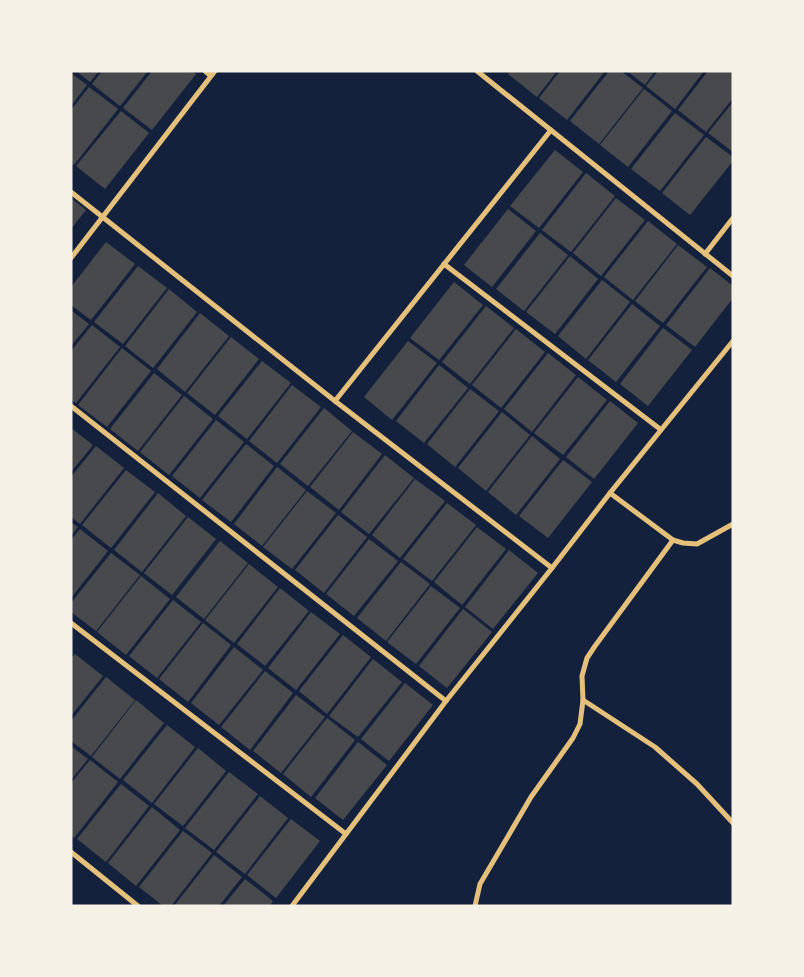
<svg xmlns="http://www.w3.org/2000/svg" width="804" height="977" font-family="Commissioner,sans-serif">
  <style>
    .building { fill: #48494c }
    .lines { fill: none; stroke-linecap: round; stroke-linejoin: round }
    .minor { stroke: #e5c07b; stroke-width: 5 }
  </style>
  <rect width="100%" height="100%" fill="#14213d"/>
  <g class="building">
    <path d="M 76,71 L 99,71 L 90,82 Z"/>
    <path d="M 102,71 L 148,71 L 120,106 L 92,84 Z"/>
    <path d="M 152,71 L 192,71 L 196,74 L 152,130 L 123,108 Z"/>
    <path d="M 511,71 L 557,71 L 537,97 L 508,74 Z"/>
    <path d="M 560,71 L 605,71 L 567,120 L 539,98 Z"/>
    <path d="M 609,71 L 621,71 L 643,88 L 599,144 L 570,121 Z"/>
    <path d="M 627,71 L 655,71 L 645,85 Z"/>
    <path d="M 658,71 L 704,71 L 675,109 L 646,86 Z"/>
    <path d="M 708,71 L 733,71 L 733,98 L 706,132 L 678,110 Z"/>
    <path d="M 71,73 L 87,85 L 71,106 Z"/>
    <path d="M 89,87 L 118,109 L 74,165 L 71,163 L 71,110 Z"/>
    <path d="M 644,89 L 672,111 L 628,167 L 600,145 Z"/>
    <path d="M 733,102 L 733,152 L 708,133 Z"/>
    <path d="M 121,111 L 149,133 L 105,189 L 76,166 Z"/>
    <path d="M 675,113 L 704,135 L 660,191 L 631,169 Z"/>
    <path d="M 706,137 L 733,157 L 733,161 L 690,215 L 662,193 Z"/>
    <path d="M 555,150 L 583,172 L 539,228 L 510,206 Z"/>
    <path d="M 586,173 L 615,196 L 571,252 L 542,230 Z"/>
    <path d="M 71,198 L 86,210 L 71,229 Z"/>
    <path d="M 616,198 L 645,220 L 601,276 L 573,253 Z"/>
    <path d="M 508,209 L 536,231 L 492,287 L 464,265 Z"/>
    <path d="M 648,221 L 677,244 L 633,300 L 604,277 Z"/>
    <path d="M 540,233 L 568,255 L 524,311 L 496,289 Z"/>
    <path d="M 106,242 L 135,264 L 91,320 L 71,305 L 71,287 Z"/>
    <path d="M 678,245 L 707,267 L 663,323 L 635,301 Z"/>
    <path d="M 570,256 L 598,279 L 555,334 L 526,312 Z"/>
    <path d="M 138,266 L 167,288 L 123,344 L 94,322 Z"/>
    <path d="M 710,268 L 733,286 L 733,298 L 695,347 L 666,325 Z"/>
    <path d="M 602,280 L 630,302 L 586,359 L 558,336 Z"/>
    <path d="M 454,282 L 483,305 L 439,360 L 410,338 Z"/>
    <path d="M 169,289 L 197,312 L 153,368 L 125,346 Z"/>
    <path d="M 632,304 L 660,326 L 616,382 L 588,360 Z"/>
    <path d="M 486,306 L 514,328 L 470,384 L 442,362 Z"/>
    <path d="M 71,310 L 89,324 L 71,346 Z"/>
    <path d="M 200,313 L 229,336 L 185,392 L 157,369 Z"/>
    <path d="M 92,325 L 120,347 L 76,403 L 71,400 L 71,351 Z"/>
    <path d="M 663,328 L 692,350 L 648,406 L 620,384 Z"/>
    <path d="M 516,329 L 545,352 L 501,408 L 472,385 Z"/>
    <path d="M 231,337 L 259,359 L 215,415 L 187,393 Z"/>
    <path d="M 408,341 L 437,363 L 392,420 L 364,397 Z"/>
    <path d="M 122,348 L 151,371 L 107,427 L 78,405 Z"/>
    <path d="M 548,353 L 576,375 L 532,432 L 504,409 Z"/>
    <path d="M 262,361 L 291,383 L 247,439 L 218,416 Z"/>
    <path d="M 439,365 L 468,388 L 424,443 L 396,421 Z"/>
    <path d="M 154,373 L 182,395 L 138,451 L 110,429 Z"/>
    <path d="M 578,377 L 607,400 L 563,455 L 534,433 Z"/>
    <path d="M 292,385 L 321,407 L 277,463 L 249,441 Z"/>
    <path d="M 470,389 L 499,411 L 455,467 L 427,444 Z"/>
    <path d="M 184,396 L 213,419 L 169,475 L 140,452 Z"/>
    <path d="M 610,401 L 638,423 L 594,479 L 566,457 Z"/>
    <path d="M 324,408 L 352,431 L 308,486 L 280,464 Z"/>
    <path d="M 502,412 L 530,435 L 486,491 L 458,468 Z"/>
    <path d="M 216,420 L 244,442 L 200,498 L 172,476 Z"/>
    <path d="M 71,428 L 93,445 L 71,472 Z"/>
    <path d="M 353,432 L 382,454 L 339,510 L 310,487 Z"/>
    <path d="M 532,436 L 560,459 L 516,515 L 488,492 Z"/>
    <path d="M 246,444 L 274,466 L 231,522 L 202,500 Z"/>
    <path d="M 96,446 L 124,468 L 80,524 L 71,517 L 71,477 Z"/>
    <path d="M 385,455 L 414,478 L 369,534 L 341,512 Z"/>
    <path d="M 563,460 L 592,482 L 548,538 L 519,516 Z"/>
    <path d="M 277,467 L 306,490 L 262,546 L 234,524 Z"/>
    <path d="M 126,470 L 155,492 L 111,548 L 82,525 Z"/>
    <path d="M 415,479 L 445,501 L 400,558 L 372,535 Z"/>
    <path d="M 307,491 L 336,513 L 292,569 L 263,547 Z"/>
    <path d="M 158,493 L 186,516 L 142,572 L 114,550 Z"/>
    <path d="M 447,503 L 476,525 L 432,581 L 403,559 Z"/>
    <path d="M 338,515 L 367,537 L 324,593 L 295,570 Z"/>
    <path d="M 188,517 L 216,539 L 172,595 L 144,573 Z"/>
    <path d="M 71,522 L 78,527 L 71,536 Z"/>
    <path d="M 477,527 L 506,549 L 462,605 L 434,582 Z"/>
    <path d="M 80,529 L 108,551 L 71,598 L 71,540 Z"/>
    <path d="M 369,539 L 398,561 L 354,616 L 326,594 Z"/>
    <path d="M 220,541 L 248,563 L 204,619 L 176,597 Z"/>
    <path d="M 509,550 L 538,573 L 493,629 L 465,607 Z"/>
    <path d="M 111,553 L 140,575 L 96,631 L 71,612 L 71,603 Z"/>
    <path d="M 401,562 L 430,584 L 386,641 L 357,618 Z"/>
    <path d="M 249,564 L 278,587 L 234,643 L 205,620 Z"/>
    <path d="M 141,576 L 170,599 L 126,655 L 97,632 Z"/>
    <path d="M 431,586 L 460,608 L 416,664 L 387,642 Z"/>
    <path d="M 280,588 L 309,611 L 265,666 L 237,644 Z"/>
    <path d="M 173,600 L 201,622 L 157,678 L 129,656 Z"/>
    <path d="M 463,609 L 492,632 L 447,688 L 419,666 Z"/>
    <path d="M 311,612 L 340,634 L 296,690 L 268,668 Z"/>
    <path d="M 203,623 L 231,645 L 188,702 L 159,679 Z"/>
    <path d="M 343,635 L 371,657 L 327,714 L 299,691 Z"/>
    <path d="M 234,647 L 263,670 L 219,725 L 191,703 Z"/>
    <path d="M 75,654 L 103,676 L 71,716 L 71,658 Z"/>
    <path d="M 373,659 L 402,682 L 358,737 L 329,716 Z"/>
    <path d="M 265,671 L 293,693 L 250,750 L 221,727 Z"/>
    <path d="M 106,677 L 135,700 L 91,756 L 71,741 L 71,721 Z"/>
    <path d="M 405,683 L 433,705 L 389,761 L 361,739 Z"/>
    <path d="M 296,695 L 325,717 L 281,773 L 253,751 Z"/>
    <path d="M 136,700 L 164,723 L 120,779 L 92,757 Z"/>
    <path d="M 327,718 L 355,740 L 311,797 L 283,774 Z"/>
    <path d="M 167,725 L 195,747 L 152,803 L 123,780 Z"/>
    <path d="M 358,742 L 387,765 L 343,820 L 315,798 Z"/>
    <path d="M 71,746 L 88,759 L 71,780 Z"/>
    <path d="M 198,748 L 226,771 L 183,826 L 154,804 Z"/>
    <path d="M 90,760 L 118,782 L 74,838 L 71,836 L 71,783 Z"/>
    <path d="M 229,772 L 258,794 L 214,850 L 185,828 Z"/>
    <path d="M 121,784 L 149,806 L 106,862 L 77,839 Z"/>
    <path d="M 260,796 L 288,818 L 245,874 L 216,852 Z"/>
    <path d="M 152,807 L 180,830 L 136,886 L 108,863 Z"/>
    <path d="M 291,819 L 320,841 L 276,898 L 247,875 Z"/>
    <path d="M 183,831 L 212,853 L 171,906 L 163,906 L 139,887 Z"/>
    <path d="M 214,855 L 242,877 L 219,906 L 174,906 Z"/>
    <path d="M 245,879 L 273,901 L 270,906 L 223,906 Z"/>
  </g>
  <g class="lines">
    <g class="minor">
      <path d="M 205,71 L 211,76"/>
      <path d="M 477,71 L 733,276"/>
      <path d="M 71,192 L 335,401 L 552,568"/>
      <path d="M 705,254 L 733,218"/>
      <path d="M 71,258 L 215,71"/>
      <path d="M 444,264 L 660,429"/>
      <path d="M 335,401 L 551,130"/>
      <path d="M 71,406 L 446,701"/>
      <path d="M 610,493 L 673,540 L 683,543 L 697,544 L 733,524"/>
      <path d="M 71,623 L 346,834"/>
      <path d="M 583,700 L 655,747 L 697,784 L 733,823"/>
      <path d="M 71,852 L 138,906"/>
      <path d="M 292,906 L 446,701 L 552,568 L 610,493 L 733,341"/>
      <path d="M 475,906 L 480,884 L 531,797 L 573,738 L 580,724 L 583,700 L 582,676 L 587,658 L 595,646 L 673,540"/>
    </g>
  </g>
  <rect width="804" height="977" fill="none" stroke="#f6f1e7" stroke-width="145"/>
</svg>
